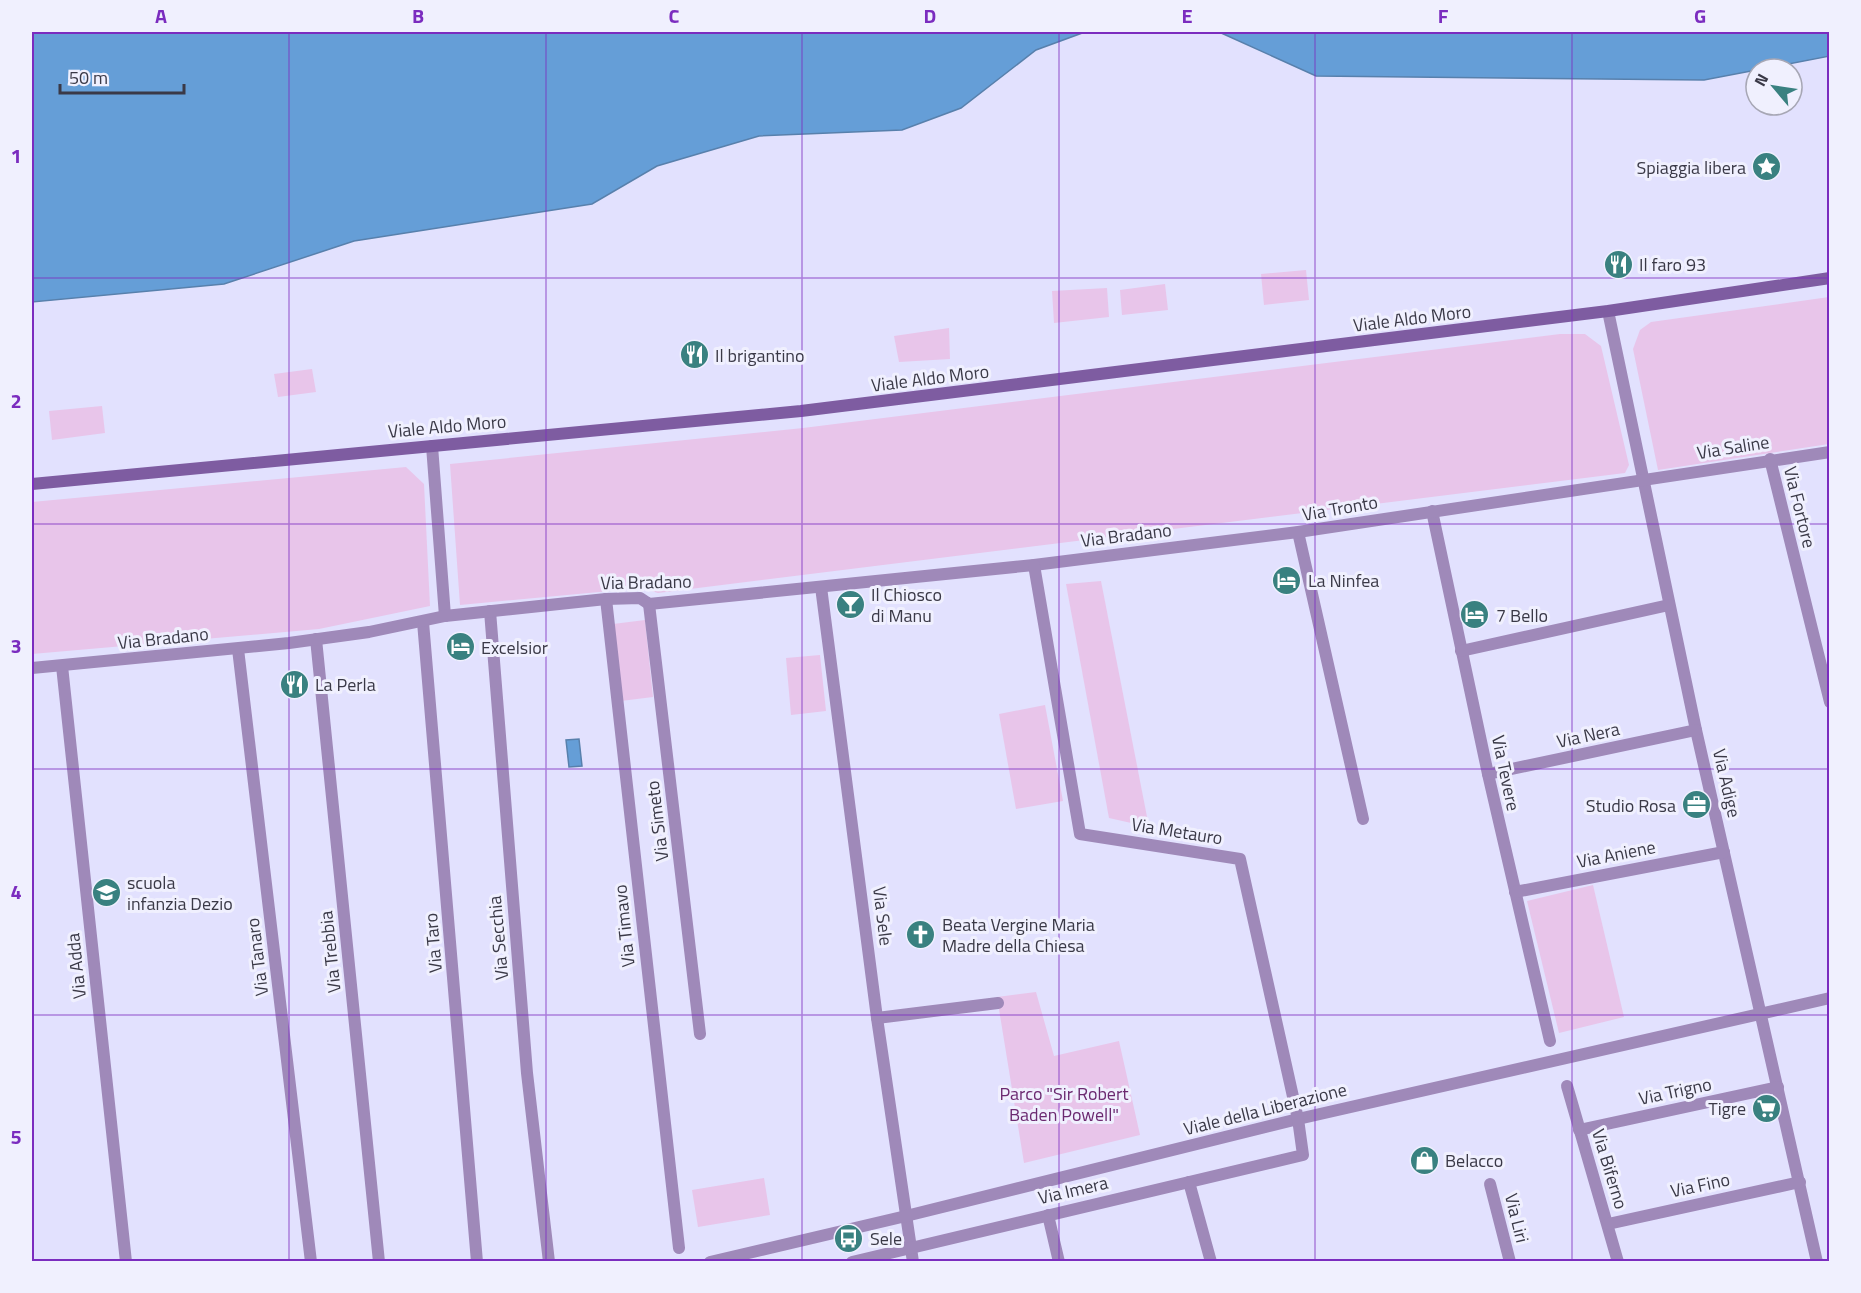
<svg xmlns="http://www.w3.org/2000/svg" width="1861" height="1293" font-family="'Titillium Web',sans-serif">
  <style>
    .green { fill: #e8c5ea }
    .water { fill: #659ed7; stroke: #5880ac; stroke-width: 1.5 }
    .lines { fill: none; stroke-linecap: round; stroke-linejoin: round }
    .street { stroke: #9f89b9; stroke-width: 12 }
    .secondary { stroke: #7e5ca1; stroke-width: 12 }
    .grid { fill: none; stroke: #7b2cbf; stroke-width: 1.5; stroke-opacity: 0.55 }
    .labels { text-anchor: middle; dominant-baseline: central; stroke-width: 6; stroke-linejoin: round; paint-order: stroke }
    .poi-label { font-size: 18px; fill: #3a3947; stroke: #f0f0fe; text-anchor: start }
    .street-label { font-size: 18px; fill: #3a3947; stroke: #f0f0fe }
    .park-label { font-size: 18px; fill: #6b2970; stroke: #f0f0fe }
    .neatline { fill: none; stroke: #7b2cbf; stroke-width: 2 }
    .grid-label { font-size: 20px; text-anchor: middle; font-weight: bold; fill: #7b2cbf }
  </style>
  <rect width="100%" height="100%" fill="#e2e1fe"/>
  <g class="green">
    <path d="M 1306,270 L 1309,300 L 1264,305 L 1261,274 Z"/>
    <path d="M 1165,284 L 1168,310 L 1122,315 L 1120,290 Z"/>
    <path d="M 1107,288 L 1109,317 L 1054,323 L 1052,291 Z"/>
    <path d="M 1829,297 L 1829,444 L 1658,470 L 1633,349 L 1640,330 L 1651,322 Z"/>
    <path d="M 949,328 L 950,359 L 899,362 L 894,336 Z"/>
    <path d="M 1560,334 L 1585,334 L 1601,346 L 1629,465 L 1625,473 L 658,593 L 642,588 L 460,605 L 450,464 L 803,428 Z"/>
    <path d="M 312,369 L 316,392 L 278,397 L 274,374 Z"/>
    <path d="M 102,406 L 105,433 L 52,440 L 49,411 Z"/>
    <path d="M 406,467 L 424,484 L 430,606 L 319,629 L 32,654 L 32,502 Z"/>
    <path d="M 1101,581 L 1149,827 L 1109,818 L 1066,584 Z"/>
    <path d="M 645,620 L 653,697 L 621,701 L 613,624 Z"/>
    <path d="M 820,655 L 826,711 L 791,715 L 786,658 Z"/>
    <path d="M 1045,705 L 1063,801 L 1016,809 L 999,714 Z"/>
    <path d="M 1593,885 L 1624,1017 L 1559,1033 L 1527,901 Z"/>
    <path d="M 1036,992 L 1054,1056 L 1119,1041 L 1140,1135 L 1024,1163 L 997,997 Z"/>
    <path d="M 764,1178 L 770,1215 L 698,1227 L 692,1190 Z"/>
  </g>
  <g class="water">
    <path d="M 32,32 L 1085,32 L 1036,50 L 961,108 L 902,130 L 759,136 L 657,166 L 592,204 L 354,241 L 224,284 L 32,302 Z"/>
    <path d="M 1219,32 L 1829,32 L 1830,56 L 1704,80 L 1316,76 Z"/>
    <path d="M 579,739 L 582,766 L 569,767 L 566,740 Z"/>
  </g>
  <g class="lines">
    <g class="street">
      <path d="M 1608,311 L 1696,730 L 1817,1262"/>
      <path d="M 432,446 L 445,616"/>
      <path d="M 1770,459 L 1830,702"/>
      <path d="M 1432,511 L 1488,774 L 1550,1041"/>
      <path d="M 1298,532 L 1363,819"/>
      <path d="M 821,587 L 877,1018 L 913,1262"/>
      <path d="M 606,599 L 679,1248"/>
      <path d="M 649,604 L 700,1034"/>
      <path d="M 490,611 L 527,1073 L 549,1262"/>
      <path d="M 423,622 L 477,1262"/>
      <path d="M 316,639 L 379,1262"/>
      <path d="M 238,649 L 311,1262"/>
      <path d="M 1461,651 L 1669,605"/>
      <path d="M 62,666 L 126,1262"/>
      <path d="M 32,668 L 289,643 L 369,632 L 445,616 L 606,599 L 640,598 L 649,604 L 1034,565 L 1298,532 L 1830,452"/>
      <path d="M 1488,774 L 1696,730"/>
      <path d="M 1515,892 L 1724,852"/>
      <path d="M 877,1018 L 998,1003"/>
      <path d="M 1567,1086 L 1618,1262"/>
      <path d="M 1579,1130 L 1778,1087"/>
      <path d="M 1189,1182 L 1211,1262"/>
      <path d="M 1490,1184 L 1510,1262"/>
      <path d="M 1048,1215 L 1059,1262"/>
      <path d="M 1608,1224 L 1800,1182"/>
      <path d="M 710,1262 L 906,1216 L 1298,1119 L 1830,998"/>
      <path d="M 852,1262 L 1303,1155 L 1298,1119 L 1240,859 L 1080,834 L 1034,565"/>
    </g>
    <path class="secondary" d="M 32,484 L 801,411 L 1608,311 L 1830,278"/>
  </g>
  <path class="grid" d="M 289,32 L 289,1262M 546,32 L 546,1262M 802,32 L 802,1262M 1059,32 L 1059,1262M 1315,32 L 1315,1262M 1572,32 L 1572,1262M 32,278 L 1830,278M 32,524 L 1830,524M 32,769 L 1830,769M 32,1015 L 1830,1015"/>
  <defs>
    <symbol id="sight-disc" viewBox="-11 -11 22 22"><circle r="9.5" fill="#398180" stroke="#f0f0fe"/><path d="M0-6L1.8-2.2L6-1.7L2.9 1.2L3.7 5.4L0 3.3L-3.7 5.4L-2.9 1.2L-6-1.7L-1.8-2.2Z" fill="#fff"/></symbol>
    <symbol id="restaurant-disc" viewBox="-11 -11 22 22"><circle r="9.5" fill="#398180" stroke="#f0f0fe"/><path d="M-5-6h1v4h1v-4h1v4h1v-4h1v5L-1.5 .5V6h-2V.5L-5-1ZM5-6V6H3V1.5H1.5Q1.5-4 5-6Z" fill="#fff"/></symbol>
    <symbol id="hotel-disc" viewBox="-11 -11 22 22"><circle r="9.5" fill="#398180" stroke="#f0f0fe"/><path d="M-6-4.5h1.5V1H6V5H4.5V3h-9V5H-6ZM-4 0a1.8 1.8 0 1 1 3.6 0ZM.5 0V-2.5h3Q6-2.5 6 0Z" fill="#fff"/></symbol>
    <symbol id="bar-disc" viewBox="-11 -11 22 22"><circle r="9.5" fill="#398180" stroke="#f0f0fe"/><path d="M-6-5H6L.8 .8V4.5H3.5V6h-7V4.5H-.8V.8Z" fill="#fff"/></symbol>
    <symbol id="office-disc" viewBox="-11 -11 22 22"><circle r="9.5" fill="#398180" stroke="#f0f0fe"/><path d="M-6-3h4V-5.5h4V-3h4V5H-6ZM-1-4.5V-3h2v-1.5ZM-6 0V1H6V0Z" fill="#fff"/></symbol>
    <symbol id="school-disc" viewBox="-11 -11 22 22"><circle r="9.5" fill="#398180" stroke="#f0f0fe"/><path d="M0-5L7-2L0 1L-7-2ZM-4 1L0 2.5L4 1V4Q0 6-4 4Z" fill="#fff"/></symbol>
    <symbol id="church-disc" viewBox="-11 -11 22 22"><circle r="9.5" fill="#398180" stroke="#f0f0fe"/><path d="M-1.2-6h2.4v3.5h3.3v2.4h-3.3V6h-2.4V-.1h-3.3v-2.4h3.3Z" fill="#fff"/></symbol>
    <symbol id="supermarket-disc" viewBox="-11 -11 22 22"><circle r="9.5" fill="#398180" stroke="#f0f0fe"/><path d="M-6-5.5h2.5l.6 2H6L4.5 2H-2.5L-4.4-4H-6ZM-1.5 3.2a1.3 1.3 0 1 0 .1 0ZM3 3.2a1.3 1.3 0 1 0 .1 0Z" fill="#fff"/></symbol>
    <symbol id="shop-disc" viewBox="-11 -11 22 22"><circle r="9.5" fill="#398180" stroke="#f0f0fe"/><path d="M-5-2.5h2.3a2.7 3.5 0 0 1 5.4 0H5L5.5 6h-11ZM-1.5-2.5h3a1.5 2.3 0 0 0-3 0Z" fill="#fff"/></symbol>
    <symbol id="bus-disc" viewBox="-11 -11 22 22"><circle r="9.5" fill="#398180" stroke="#f0f0fe"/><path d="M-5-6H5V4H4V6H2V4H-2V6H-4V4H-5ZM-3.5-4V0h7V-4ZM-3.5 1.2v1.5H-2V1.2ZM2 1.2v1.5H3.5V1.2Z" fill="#fff"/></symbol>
  </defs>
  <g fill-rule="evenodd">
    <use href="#sight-disc" x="1750" y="150" width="33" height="33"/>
    <use href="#restaurant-disc" x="1602" y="248" width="33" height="33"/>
    <use href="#restaurant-disc" x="678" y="338" width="33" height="33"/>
    <use href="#hotel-disc" x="1270" y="564" width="33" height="33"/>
    <use href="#bar-disc" x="834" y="588" width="33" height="33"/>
    <use href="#hotel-disc" x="1458" y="598" width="33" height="33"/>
    <use href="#hotel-disc" x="444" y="630" width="33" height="33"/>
    <use href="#restaurant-disc" x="278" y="668" width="33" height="33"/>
    <use href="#office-disc" x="1680" y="788" width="33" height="33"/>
    <use href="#school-disc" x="90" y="876" width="33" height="33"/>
    <use href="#church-disc" x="904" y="918" width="33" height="33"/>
    <use href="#supermarket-disc" x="1750" y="1092" width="33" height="33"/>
    <use href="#shop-disc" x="1408" y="1144" width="33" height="33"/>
    <use href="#bus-disc" x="832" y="1222" width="33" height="33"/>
  </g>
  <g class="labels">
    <g class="poi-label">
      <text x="1746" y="167" text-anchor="end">Spiaggia libera</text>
      <text x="1639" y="264">Il faro 93</text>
      <text x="715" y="355">Il brigantino</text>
      <text x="1308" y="580">La Ninfea</text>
      <text x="871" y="594">Il Chiosco<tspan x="871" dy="21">di Manu</tspan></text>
      <text x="1496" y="615">7 Bello</text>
      <text x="481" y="647">Excelsior</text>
      <text x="315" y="684">La Perla</text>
      <text x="1676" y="805" text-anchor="end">Studio Rosa</text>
      <text x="127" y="882">scuola<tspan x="127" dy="21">infanzia Dezio</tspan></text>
      <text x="942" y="924">Beata Vergine Maria<tspan x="942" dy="21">Madre della Chiesa</tspan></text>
      <text x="1746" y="1108" text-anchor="end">Tigre</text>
      <text x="1445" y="1160">Belacco</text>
      <text x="870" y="1238">Sele</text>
    </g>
    <g class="street-label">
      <text transform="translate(1412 318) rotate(-7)">Viale Aldo Moro</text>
      <text transform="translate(930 378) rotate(-7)">Viale Aldo Moro</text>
      <text transform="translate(447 426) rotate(-5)">Viale Aldo Moro</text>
      <text transform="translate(1733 447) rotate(-9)">Via Saline</text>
      <text transform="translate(1800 507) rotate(76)">Via Fortore</text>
      <text transform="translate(1340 508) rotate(-10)">Via Tronto</text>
      <text transform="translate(1126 535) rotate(-7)">Via Bradano</text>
      <text transform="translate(646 582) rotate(-1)">Via Bradano</text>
      <text transform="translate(163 638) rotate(-6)">Via Bradano</text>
      <text transform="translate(1588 735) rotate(-12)">Via Nera</text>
      <text transform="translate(1506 773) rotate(78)">Via Tevere</text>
      <text transform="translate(1727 783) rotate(77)">Via Adige</text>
      <text transform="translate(657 821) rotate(-97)">Via Simeto</text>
      <text transform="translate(1177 831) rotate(9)">Via Metauro</text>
      <text transform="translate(1616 854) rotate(-11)">Via Aniene</text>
      <text transform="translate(883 916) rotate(83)">Via Sele</text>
      <text transform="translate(624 926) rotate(-96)">Via Timavo</text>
      <text transform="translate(498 938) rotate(-95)">Via Secchia</text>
      <text transform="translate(433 943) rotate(-95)">Via Taro</text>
      <text transform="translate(330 952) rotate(-96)">Via Trebbia</text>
      <text transform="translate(257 957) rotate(-97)">Via Tanaro</text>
      <text transform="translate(76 966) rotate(-96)">Via Adda</text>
      <text transform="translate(1675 1091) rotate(-12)">Via Trigno</text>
      <text transform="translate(1265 1109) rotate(-14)">Viale della Liberazione</text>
      <text transform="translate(1610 1169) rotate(73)">Via Biferno</text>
      <text transform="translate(1700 1185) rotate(-12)">Via Fino</text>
      <text transform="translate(1073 1190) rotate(-13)">Via Imera</text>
      <text transform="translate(1517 1218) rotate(76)">Via Liri</text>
    </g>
    <g class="park-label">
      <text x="1064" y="1093">Parco "Sir Robert<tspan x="1064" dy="21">Baden Powell"</tspan></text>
    </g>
  </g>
  <rect width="1861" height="1293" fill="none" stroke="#f0f0fe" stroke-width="66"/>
  <g transform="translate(1774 87) rotate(299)"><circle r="28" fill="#f0f0fe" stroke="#a7a7b5" stroke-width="1.5"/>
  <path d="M0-4.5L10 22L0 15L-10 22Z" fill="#398180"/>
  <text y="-9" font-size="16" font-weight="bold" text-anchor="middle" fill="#3a3947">N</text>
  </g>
  <path d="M60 84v9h124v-9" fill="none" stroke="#3a3947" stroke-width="3"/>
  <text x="69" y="84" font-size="18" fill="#3a3947" stroke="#f0f0fe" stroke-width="4.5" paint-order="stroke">50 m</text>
  <rect x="33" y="33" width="1795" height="1227" class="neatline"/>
  <g class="grid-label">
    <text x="161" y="23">A</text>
    <text x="418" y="23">B</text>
    <text x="674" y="23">C</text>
    <text x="930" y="23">D</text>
    <text x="1187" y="23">E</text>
    <text x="1443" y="23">F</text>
    <text x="1700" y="23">G</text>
    <text x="16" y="163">1</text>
    <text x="16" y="408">2</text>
    <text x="16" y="653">3</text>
    <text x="16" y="899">4</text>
    <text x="16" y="1144">5</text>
  </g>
</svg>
